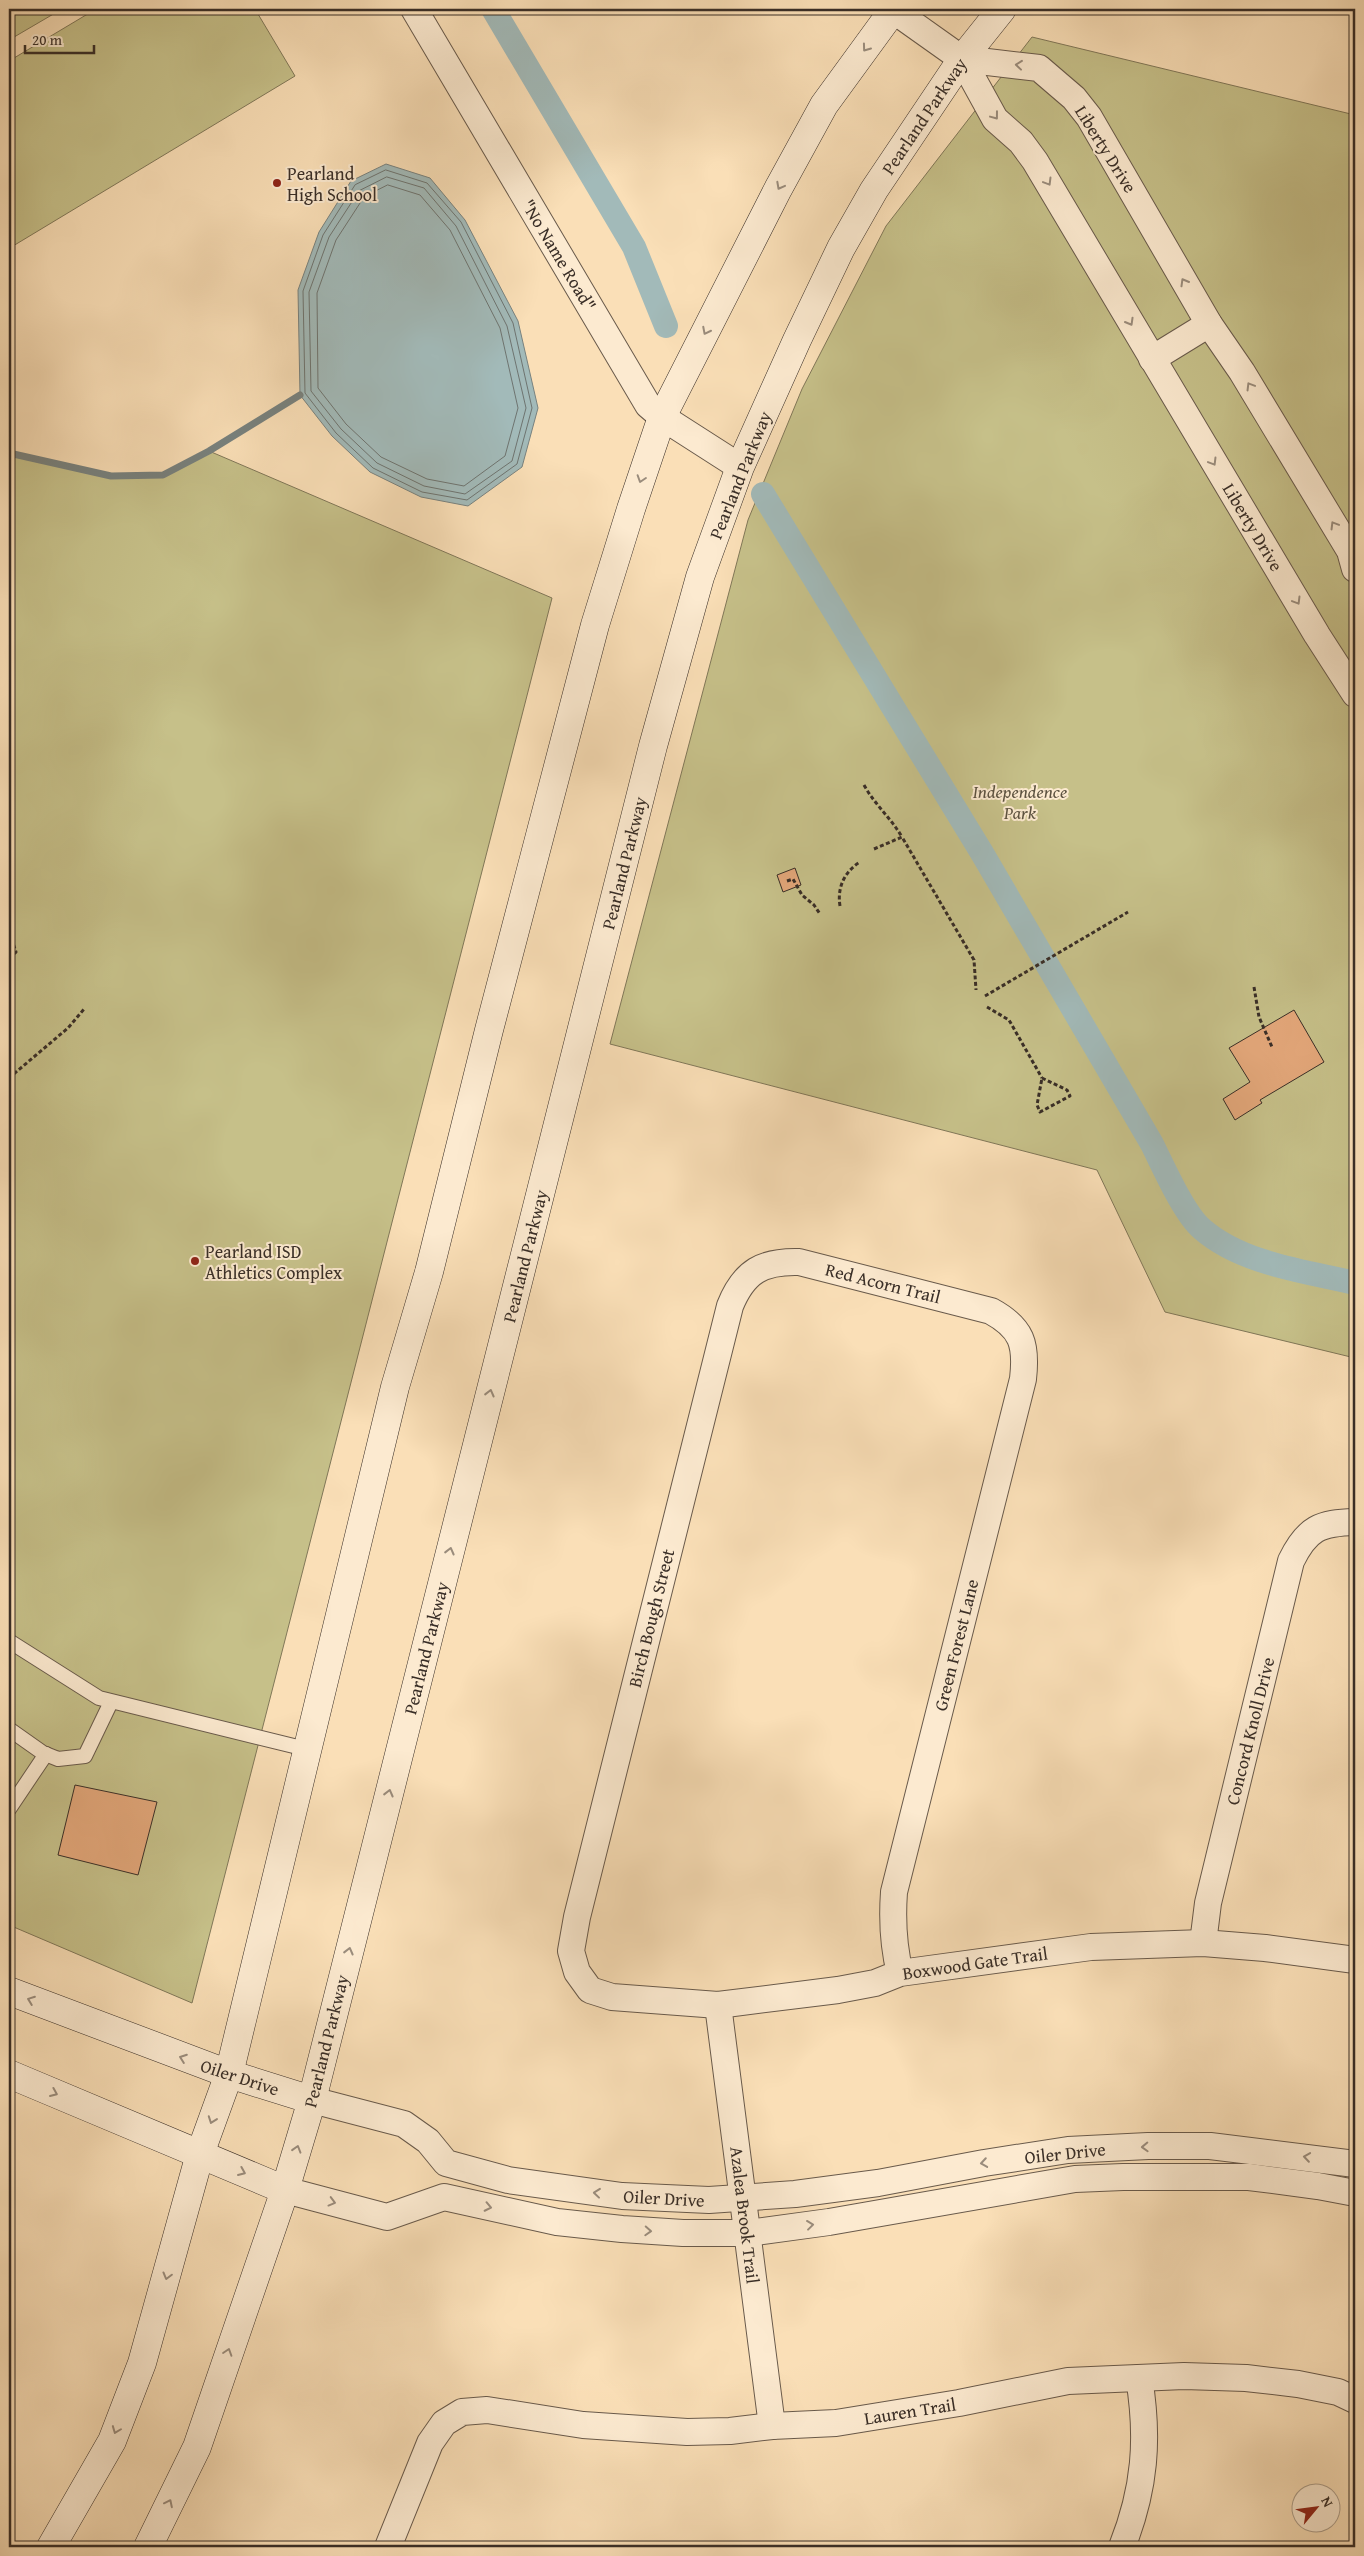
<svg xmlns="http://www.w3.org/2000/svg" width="1364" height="2556" font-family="'Gentium Book Plus',serif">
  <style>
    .green { fill: #c6c089; stroke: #807758 }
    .water { fill: #a2bab9; stroke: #78827f }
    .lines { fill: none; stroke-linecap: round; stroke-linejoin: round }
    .shore { stroke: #6e7470; stroke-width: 1 }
    .stream { stroke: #78827f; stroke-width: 7 }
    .canal { stroke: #a2bab9; stroke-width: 24 }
    .building { fill: #e3a77a; stroke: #392e27 }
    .service-casing { stroke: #695a4b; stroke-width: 16 }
    .minor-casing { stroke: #695a4b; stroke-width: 28 }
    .secondary-casing { stroke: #392e27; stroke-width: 29 }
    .path { stroke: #392e27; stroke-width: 3; stroke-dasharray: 4 2.5; stroke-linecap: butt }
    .service { stroke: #fcead0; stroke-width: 14 }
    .minor { stroke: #fcead0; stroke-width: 26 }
    .secondary { stroke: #fcead0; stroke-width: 28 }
    .oneway { stroke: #9a8c7c }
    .poi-dot { fill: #8f2418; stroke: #fcead0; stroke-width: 2 }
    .labels { text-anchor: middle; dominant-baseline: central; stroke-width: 4; stroke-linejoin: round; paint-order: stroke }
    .street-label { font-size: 18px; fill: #392e27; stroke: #fcead0 }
    .poi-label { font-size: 18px; fill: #392e27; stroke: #fcead0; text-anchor: start }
    .park-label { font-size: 18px; font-style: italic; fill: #5c5240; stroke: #fcead0 }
  </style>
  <rect width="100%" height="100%" fill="#fadfb7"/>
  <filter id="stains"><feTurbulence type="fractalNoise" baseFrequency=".004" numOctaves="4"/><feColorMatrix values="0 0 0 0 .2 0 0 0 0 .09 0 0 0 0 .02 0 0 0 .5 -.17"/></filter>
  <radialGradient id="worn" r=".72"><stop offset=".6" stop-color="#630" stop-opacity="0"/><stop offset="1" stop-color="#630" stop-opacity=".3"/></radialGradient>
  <g class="green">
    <path d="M 9,9 L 62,9 L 9,40 Z"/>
    <path d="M 96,9 L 255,9 L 295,76 L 13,246 L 9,238 L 9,61 Z"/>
    <path d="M 1032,37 L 1355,115 L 1355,1358 L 1165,1312 L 1097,1170 L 610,1044 L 748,520 L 802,389 L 886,226 Z"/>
    <path d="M 209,451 L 552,598 L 192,2003 L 9,1925 L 9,453 L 111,476 L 163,475 Z"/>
  </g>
  <path class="water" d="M 386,164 L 430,178 L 465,220 L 518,321 L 538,408 L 522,467 L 468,506 L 421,497 L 370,472 L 332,436 L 300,395 L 298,290 L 319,232 L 351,181 Z"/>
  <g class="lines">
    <g class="shore">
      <path d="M 386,170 L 427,183 L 461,222 L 513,323 L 532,408 L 517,464 L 467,500 L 422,492 L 373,468 L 336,433 L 305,393 L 303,291 L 323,235 L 355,185 Z"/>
      <path d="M 387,177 L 424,188 L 456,226 L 507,326 L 526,408 L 512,461 L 465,494 L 424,486 L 377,463 L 341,429 L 311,391 L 309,292 L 329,237 L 359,191 Z"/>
      <path d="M 388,185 L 420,195 L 450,230 L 500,328 L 518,408 L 505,456 L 464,486 L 427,479 L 381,457 L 346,424 L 318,388 L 317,293 L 336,240 L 364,197 Z"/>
    </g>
    <path class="stream" d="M 9,453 L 111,476 L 163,475 L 209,451 L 300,395"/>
    <g class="canal">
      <path d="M 493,9 L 634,247 L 666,326"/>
      <path d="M 763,494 L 982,853 L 1152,1144 C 1163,1166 1184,1214 1202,1229 C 1242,1264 1305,1271 1355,1283"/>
    </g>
  </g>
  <g class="building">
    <path d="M 795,868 L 801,885 L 783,892 L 777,875 Z"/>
    <path d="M 1294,1010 L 1324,1062 L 1260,1100 L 1262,1103 L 1235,1120 L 1223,1099 L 1250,1082 L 1229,1048 Z"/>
    <path d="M 75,1785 L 157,1802 L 138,1875 L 58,1855 Z"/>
  </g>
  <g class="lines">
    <defs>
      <g id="service">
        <path d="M 9,1641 L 99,1698 L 306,1749"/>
        <path d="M 9,1729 L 43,1753 L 58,1759 L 85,1756 L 111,1702"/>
        <path d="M 9,1809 L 46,1754"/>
      </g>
      <g id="minor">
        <path d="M 414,9 L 648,405 L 662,417 L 740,467"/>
        <path d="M 893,10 L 962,59 L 995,119 L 1021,142 L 1035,161 L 1317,635 L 1355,694"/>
        <path d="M 962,59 L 1039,68 L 1074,98 L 1089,117 L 1209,324 L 1242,372 L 1350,551 L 1355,569"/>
        <path d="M 1152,359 L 1209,324"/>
        <path d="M 1203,1943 L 1208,1903 L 1291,1561 C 1307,1528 1320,1523 1355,1522"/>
        <path d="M 900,1973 C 893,1945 892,1920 894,1892 L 1023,1379 C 1027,1344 1022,1328 991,1311 L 799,1262 C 763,1261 744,1271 730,1306 L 577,1917 L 571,1951 L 577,1972 L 590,1990 L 612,1997 L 718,2005 L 838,1990 L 875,1983 L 900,1973 L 1091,1947 L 1203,1943 L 1265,1948 L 1355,1960"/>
        <path d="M 718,2005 L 772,2426"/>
        <path d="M 312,2100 L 404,2124 L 428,2141 L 446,2163 L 508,2180 L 622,2196 L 709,2200 L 795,2194 L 878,2183 L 984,2163 L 1068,2150 L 1148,2146 L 1210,2146 L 1355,2164"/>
        <path d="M 285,2190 L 387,2217 L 444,2197 L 557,2222 L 622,2229 L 683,2233 L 748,2233 L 829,2222 L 1075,2179 L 1123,2177 L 1249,2177 L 1318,2186 L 1355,2193"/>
        <path d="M 388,2547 L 430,2443 L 444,2423 L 462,2412 L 487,2410 L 583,2425 L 687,2432 L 730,2431 L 772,2426 L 836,2423 L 959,2403 L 1068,2381 L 1184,2376 L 1246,2378 L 1298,2384 L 1338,2392 L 1355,2400"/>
        <path d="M 1122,2547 C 1145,2489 1149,2439 1139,2378"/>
      </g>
      <g id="secondary">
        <path d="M 9,1991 L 229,2074 L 312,2100"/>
        <path d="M 9,2074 L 285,2190"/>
        <path d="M 51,2547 L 112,2441 L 142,2363 L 200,2154 L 229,2074 L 395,1387 L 429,1272 L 489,1030 L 595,625 L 631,509 L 662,417 L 778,189 L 824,105 L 894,9"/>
        <path d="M 148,2547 L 197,2447 L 285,2190 L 312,2100 L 653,746 L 700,577 L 740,467 L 797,340 L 841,248 L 874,190 L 962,59 L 1002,9"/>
      </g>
    </defs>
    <use href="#service" class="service-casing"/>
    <use href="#minor" class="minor-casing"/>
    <use href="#secondary" class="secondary-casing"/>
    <g class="path">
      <path d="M 864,785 C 875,805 891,818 902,837"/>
      <path d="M 874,849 L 902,837 L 974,960 L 976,990"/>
      <path d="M 787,881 L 793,879 L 802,895 L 814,905 L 820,914"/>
      <path d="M 840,906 C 837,888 844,872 860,862"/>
      <path d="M 9,958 L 16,952 L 12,940"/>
      <path d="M 1254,987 L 1259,1017 L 1272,1047"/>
      <path d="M 985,996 L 1128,912"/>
      <path d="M 987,1007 L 1009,1020 L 1042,1078"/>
      <path d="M 9,1078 L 68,1028 L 85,1008"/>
      <path d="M 1042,1078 L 1067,1090 L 1070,1096 L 1040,1112 L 1037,1105 Z"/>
    </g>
    <use href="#service" class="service"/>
    <use href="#minor" class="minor"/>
    <use href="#secondary" class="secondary"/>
  </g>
  <defs><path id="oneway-chevron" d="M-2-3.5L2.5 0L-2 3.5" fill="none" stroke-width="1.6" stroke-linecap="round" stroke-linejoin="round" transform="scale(1.25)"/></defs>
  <g class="oneway">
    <use href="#oneway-chevron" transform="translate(866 48) rotate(126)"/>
    <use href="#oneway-chevron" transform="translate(1019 65) rotate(-174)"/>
    <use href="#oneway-chevron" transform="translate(995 116) rotate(53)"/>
    <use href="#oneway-chevron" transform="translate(1048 182) rotate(59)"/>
    <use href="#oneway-chevron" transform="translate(780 186) rotate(118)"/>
    <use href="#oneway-chevron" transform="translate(1184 282) rotate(-120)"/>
    <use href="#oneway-chevron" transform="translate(1130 322) rotate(60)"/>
    <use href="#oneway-chevron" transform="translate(706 331) rotate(117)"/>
    <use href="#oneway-chevron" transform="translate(1250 386) rotate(-121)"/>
    <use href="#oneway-chevron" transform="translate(1213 462) rotate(59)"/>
    <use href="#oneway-chevron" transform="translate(641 479) rotate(108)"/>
    <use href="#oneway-chevron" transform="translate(1334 525) rotate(-121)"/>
    <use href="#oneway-chevron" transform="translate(1297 601) rotate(59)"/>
    <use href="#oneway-chevron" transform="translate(490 1393) rotate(-76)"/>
    <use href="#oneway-chevron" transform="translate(450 1551) rotate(-76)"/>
    <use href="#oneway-chevron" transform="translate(389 1793) rotate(-76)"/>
    <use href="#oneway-chevron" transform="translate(349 1951) rotate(-76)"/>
    <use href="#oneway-chevron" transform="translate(31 2000) rotate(-159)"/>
    <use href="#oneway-chevron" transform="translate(183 2058) rotate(-160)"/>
    <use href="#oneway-chevron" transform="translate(54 2093) rotate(23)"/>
    <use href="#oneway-chevron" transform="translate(212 2120) rotate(110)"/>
    <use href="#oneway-chevron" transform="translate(1145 2147) rotate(178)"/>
    <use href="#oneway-chevron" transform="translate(297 2149) rotate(-73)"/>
    <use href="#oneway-chevron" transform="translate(1307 2157) rotate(-172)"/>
    <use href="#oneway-chevron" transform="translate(984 2163) rotate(171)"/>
    <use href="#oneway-chevron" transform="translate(242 2172) rotate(23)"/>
    <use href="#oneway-chevron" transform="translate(597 2193) rotate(-174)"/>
    <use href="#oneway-chevron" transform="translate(332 2202) rotate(15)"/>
    <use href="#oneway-chevron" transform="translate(488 2207) rotate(12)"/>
    <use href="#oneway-chevron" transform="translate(810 2225) rotate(-7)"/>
    <use href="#oneway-chevron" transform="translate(648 2231) rotate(3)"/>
    <use href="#oneway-chevron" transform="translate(167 2276) rotate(105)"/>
    <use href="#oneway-chevron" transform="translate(228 2352) rotate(-72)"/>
    <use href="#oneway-chevron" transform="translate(116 2430) rotate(111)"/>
    <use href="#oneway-chevron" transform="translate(169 2503) rotate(-64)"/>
  </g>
  <g class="poi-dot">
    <circle cx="277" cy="183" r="5"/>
    <circle cx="195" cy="1261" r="5"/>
  </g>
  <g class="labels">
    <g class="street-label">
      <text transform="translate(924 116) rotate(-56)">Pearland Parkway</text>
      <text transform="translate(1106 149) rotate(58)">Liberty Drive</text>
      <text transform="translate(559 255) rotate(59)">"No Name Road"</text>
      <text transform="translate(740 475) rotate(-68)">Pearland Parkway</text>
      <text transform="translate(1253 527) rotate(59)">Liberty Drive</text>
      <text transform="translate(624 863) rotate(-76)">Pearland Parkway</text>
      <text transform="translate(525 1256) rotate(-76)">Pearland Parkway</text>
      <text transform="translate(883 1283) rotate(14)">Red Acorn Trail</text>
      <text transform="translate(651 1618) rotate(-76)">Birch Bough Street</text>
      <text transform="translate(956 1645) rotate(-76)">Green Forest Lane</text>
      <text transform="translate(426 1648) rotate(-76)">Pearland Parkway</text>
      <text transform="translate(1250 1731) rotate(-76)">Concord Knoll Drive</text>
      <text transform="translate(975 1963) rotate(-8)">Boxwood Gate Trail</text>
      <text transform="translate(326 2041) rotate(-76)">Pearland Parkway</text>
      <text transform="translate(240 2077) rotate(18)">Oiler Drive</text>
      <text transform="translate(1065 2153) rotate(-6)">Oiler Drive</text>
      <text transform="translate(664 2198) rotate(3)">Oiler Drive</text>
      <text transform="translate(745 2215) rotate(83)">Azalea Brook Trail</text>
      <text transform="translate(910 2411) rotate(-9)">Lauren Trail</text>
    </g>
    <g class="poi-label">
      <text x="287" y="173">Pearland<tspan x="287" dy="21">High School</tspan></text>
      <text x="205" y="1251">Pearland ISD<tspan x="205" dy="21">Athletics Complex</tspan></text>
    </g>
    <g class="park-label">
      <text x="1020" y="791">Independence<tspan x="1020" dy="21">Park</tspan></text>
    </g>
  </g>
  <rect width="1364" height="2556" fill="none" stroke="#fadfb7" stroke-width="30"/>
  <rect x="10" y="10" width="1344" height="2536" fill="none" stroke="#392e27" stroke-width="2.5"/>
  <rect x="15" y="15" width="1334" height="2526" fill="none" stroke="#392e27"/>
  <g transform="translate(1316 2508) rotate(61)"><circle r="24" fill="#fcead0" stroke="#ae9f8c"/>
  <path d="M0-4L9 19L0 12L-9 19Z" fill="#8f2418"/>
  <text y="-8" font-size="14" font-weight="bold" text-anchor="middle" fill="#392e27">N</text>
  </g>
  <path d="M25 45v8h69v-8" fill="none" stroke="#392e27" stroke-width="2.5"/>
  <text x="32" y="45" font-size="15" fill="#392e27" stroke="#fcead0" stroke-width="4" paint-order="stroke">20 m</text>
  <rect width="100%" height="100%" filter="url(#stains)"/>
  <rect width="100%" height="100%" fill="url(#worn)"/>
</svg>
